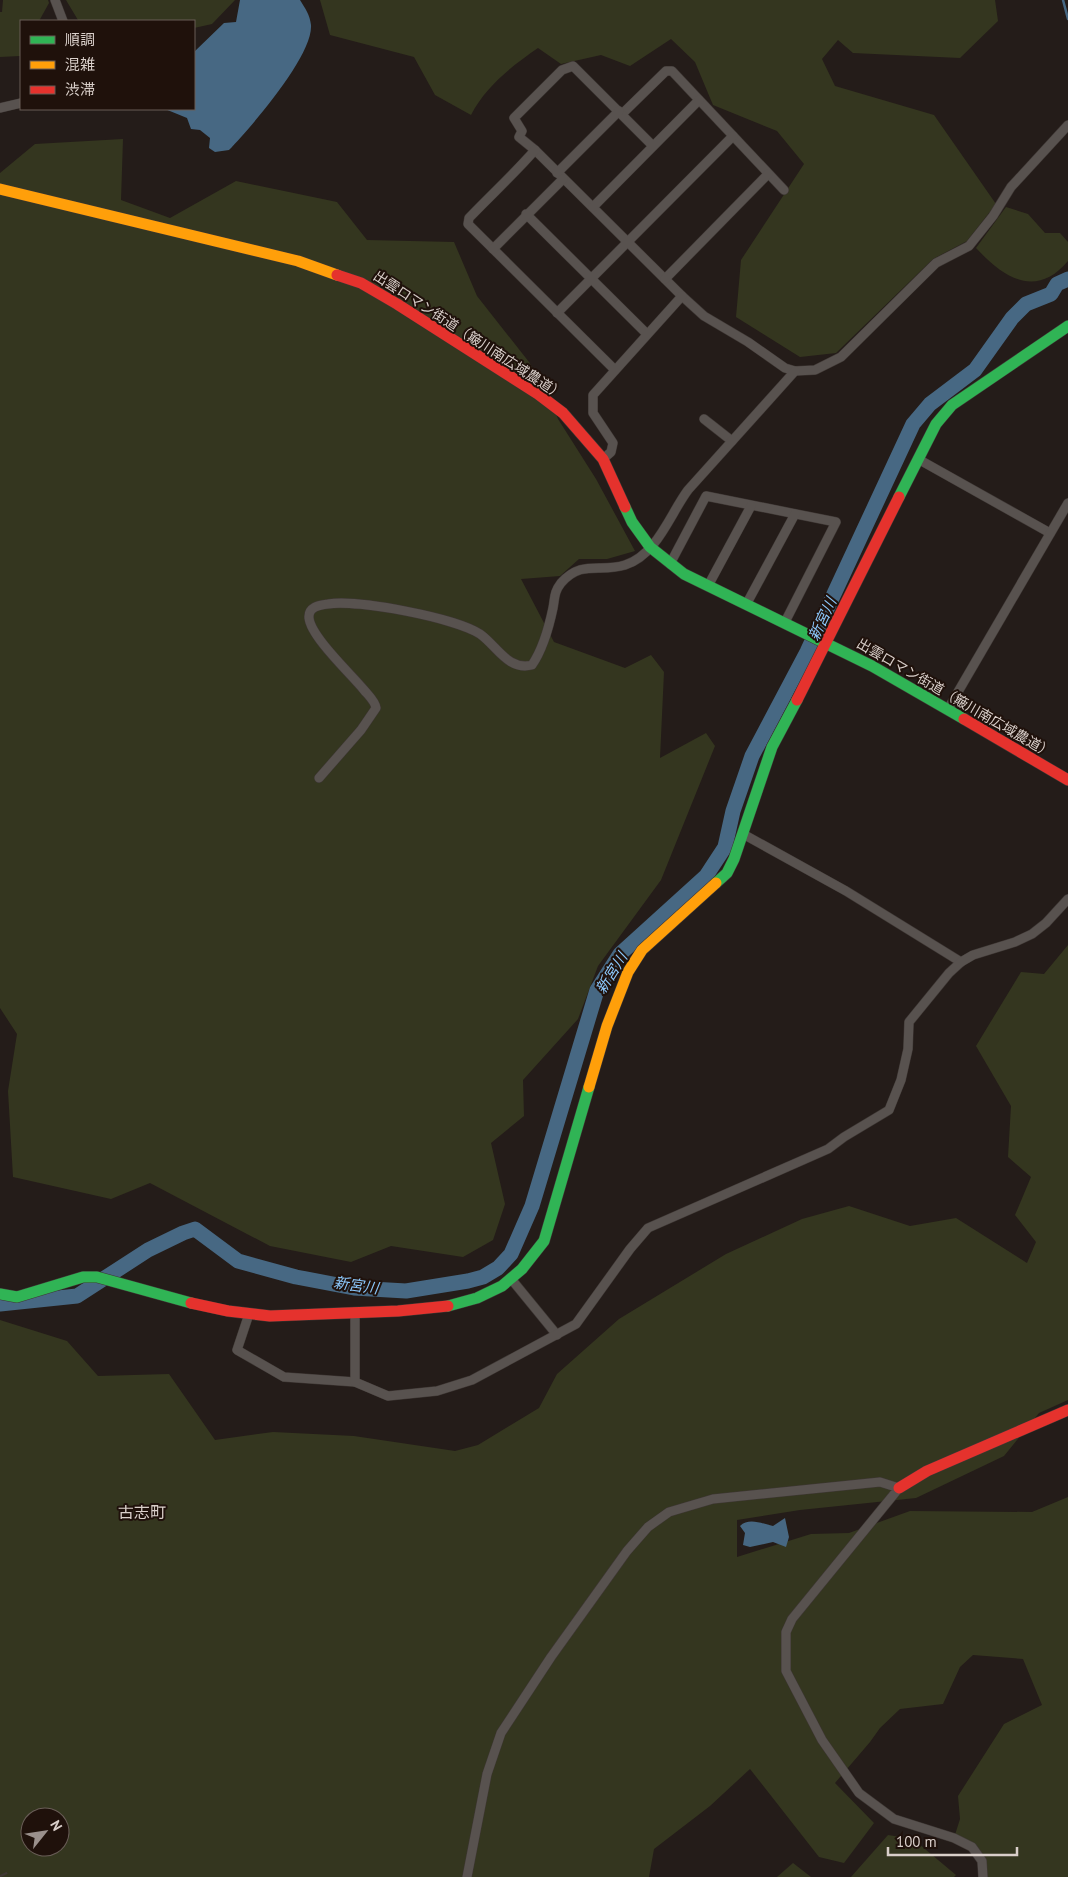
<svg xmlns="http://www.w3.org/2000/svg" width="1068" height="1877" font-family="'PT Sans','Noto Sans JP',sans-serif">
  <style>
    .green { fill: #34361f; fill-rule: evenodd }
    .water { fill: #476883 }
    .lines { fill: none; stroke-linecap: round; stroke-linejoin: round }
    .stream { stroke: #476883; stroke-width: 2.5 }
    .river { stroke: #476883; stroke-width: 15 }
    .highway-tunnel { stroke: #3f3734; stroke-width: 15; stroke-dasharray: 15 8; stroke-linecap: butt }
    .street-casing { stroke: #3e3734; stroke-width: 10 }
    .fast-casing { stroke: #3e3734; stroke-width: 12 }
    .slow-casing { stroke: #3e3734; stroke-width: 12 }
    .jam-casing { stroke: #3e3734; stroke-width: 12 }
    .street { stroke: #58524f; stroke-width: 9 }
    .fast { stroke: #30b455; stroke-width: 11 }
    .slow { stroke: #ff9f0a; stroke-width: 11 }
    .jam { stroke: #e5322d; stroke-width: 11 }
    .labels { text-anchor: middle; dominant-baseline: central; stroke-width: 4; stroke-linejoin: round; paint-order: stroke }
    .street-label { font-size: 14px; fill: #d9cfca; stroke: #1f110b }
    .water-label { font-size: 15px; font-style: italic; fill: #8bc7fa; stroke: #1f110b }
    .quarter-label { font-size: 16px; fill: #d9cfca; stroke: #1f110b }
  </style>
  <rect width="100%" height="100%" fill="#241c19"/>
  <g class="green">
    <path d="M 3,0 L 48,0 L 49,3 L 39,21 L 21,21 L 20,56 L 0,57 L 0,12 L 2,12 Z"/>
    <path d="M 66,0 L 235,0 L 212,24 L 194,28 L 194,21 L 83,21 L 78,20 Z"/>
    <path d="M 320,0 L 995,0 L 998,21 L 960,58 L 853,53 L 838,40 L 822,59 L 835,86 L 934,115 L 996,204 L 967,241 L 933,259 L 836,353 L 800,357 L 736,317 L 741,260 L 804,164 L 777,131 L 713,105 L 695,62 L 671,39 L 630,66 L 601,55 L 561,64 L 538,48 C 512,66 486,86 471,115 L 435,95 L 414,57 L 330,35 Z"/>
    <path d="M 123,139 L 121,200 L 170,218 L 236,181 L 337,202 L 367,240 L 454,242 L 477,296 L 529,362 L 547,392 L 558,419 L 596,479 L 635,551 L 607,559 L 579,559 L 560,576 L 521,579 L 554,642 L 625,668 L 651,655 L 664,672 L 660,758 L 706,733 L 715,746 L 661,880 L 598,966 L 578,1019 L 523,1080 L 524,1116 L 491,1143 L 505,1204 L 493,1240 L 463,1257 L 391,1246 L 351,1262 L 270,1246 L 150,1183 L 111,1199 L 13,1177 L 8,1091 L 17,1034 L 0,1008 L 0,173 L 35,144 Z"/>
    <path d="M 1006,207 L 1028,214 L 1045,233 L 1060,233 L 1068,242 L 1068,261 C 1036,299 1004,278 976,248 Z"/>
    <path d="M 1068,945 L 1068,1400 L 1039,1413 L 1004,1456 L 916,1498 L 800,1510 L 737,1520 L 737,1557 L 811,1534 L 849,1533 L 910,1511 L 1032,1512 L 1068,1497 L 1068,1877 L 983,1877 C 982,1853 974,1849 954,1838 L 960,1819 L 958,1796 L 1004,1724 L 1042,1705 L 1023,1659 L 973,1655 L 960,1667 L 943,1704 L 900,1709 L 880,1728 L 870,1742 L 835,1783 L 874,1823 L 844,1863 L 819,1857 L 750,1769 L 710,1806 L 654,1849 L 649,1877 L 0,1877 L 0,1320 L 67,1341 L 98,1376 L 169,1374 L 215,1440 L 273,1432 L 354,1436 L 455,1451 L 478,1445 L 539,1408 L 557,1374 L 619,1319 L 726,1254 L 802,1219 L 849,1206 L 910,1226 L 956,1218 L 1027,1263 L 1036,1242 L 1015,1215 L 1031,1177 L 1008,1157 L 1011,1106 L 976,1046 L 1021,972 L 1044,974 ZM 30,1817 L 60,1817 L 60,1847 L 30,1847 Z"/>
    <path d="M 888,1835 L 913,1839 L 956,1875 L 954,1877 L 851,1877 Z"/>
    <path d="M 793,1863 L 811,1877 L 777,1877 Z"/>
  </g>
  <g class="water">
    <path d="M 240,0 L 300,0 C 305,8 310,15 311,25 C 313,56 251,127 229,150 L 215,152 L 209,148 L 210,138 L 200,130 L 191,129 L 187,118 L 165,109 L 194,109 L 194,52 L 224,23 L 236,22 Z"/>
    <path d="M 785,1518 L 789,1537 L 786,1547 L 773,1542 L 750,1547 L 743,1545 L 745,1533 L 740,1526 C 749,1517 763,1524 773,1526 Z"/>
  </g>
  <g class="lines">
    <path class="stream" d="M 1063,0 L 1068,19"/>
    <path class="river" d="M 0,1304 L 77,1296 L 148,1250 L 183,1233 L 195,1229 L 238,1261 L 296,1277 L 354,1288 L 406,1291 L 468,1281 L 483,1277 L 498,1268 L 511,1254 L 532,1206 L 597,990 L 620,954 L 706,876 L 725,847 L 733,811 L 752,756 L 807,652 L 913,424 L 930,404 L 975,370 L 1012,318 L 1026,304 L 1051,294 L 1057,284 L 1068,279"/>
    <path class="highway-tunnel" d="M 0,1875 L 1,1877"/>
    <defs>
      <g id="street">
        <path d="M 55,0 L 63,21"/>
        <path d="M 0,108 L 21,103"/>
        <path d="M 622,114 L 666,71 L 672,71 L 784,190"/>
        <path d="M 653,146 L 573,66 L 562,70 L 514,118 L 522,131 L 519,137 L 535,150 L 682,296 L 704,316 L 748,342 L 785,368 L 795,371 L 815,370 L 841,357 L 936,263 L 969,246 L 993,216 L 1011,187 L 1068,125"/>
        <path d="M 535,150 C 514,174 491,195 469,218 L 468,224 L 615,370"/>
        <path d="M 557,173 L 619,111"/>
        <path d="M 593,207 L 699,100"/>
        <path d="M 526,214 L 647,334"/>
        <path d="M 493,249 L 563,179"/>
        <path d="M 665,279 L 768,174"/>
        <path d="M 557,313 L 733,136"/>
        <path d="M 704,419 L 732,441"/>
        <path d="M 603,459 L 611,452 L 613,443 L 593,413 L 593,395 L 682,296"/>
        <path d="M 918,459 L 1050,533"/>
        <path d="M 670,564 L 706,496 L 836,522 L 785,622"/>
        <path d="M 709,584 L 751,506"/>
        <path d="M 747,603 L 795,514"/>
        <path d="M 948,709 L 1068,503"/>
        <path d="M 319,778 L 361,730 L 376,708 C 375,701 369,696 364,690 C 351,674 311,637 309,618 C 308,607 319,605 328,604 C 357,599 456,618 480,634 C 497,646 508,671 532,665 C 543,649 549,627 553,608 C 555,597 554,592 561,583 C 582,559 600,573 625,565 C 657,555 670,514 688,490 L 795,371"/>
        <path d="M 743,834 L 846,891 L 961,962"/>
        <path d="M 512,1280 L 557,1335"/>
        <path d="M 249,1314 L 237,1350 L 284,1377 L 355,1382 L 388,1396 L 437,1391 L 472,1380 L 576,1324 L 630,1249 L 648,1228 L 828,1149 L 844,1137 L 889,1110 L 901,1080 L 908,1049 L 909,1022 L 949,973 L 961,962 L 973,955 L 1015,942 L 1032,934 L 1046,923 L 1068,899"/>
        <path d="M 355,1382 L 355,1312"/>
        <path d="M 467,1877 L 487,1774 L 501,1733 L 551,1657 L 627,1551 L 648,1527 L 669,1512 L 713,1499 L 880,1482 L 899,1488 L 792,1619 L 786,1632 L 786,1671 L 822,1740 L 859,1793 L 894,1819 L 954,1838 L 972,1847 L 982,1861 L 983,1877"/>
      </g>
      <g id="fast">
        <path d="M 899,497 L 936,424 L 952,405 L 1068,326"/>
        <path d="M 625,507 L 632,522 L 650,547 L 684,574 L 872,666 L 964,719"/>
        <path d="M 716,883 L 727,873 L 734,859 L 772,747 L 797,700"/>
        <path d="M 0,1294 L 17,1297 L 83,1277 L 97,1277 L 191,1303"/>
        <path d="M 448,1306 L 477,1298 L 502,1286 L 522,1269 L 544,1241 L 589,1087"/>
      </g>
      <g id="slow">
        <path d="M 0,189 L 298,261 L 337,275"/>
        <path d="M 589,1087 L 607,1026 L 628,972 L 642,950 L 716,883"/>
      </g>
      <g id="jam">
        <path d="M 337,275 L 361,283 L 397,304 L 538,394 L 563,413 L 603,459 L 625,507"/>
        <path d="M 797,700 L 899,497"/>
        <path d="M 964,719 L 1068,780"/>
        <path d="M 191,1303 L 228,1311 L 270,1316 L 398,1311 L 448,1306"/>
        <path d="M 899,1488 L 927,1471 L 1068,1410"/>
      </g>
    </defs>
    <use href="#street" class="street-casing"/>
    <use href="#fast" class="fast-casing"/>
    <use href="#slow" class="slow-casing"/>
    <use href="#jam" class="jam-casing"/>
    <use href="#street" class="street"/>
    <use href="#fast" class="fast"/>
    <use href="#slow" class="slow"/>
    <use href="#jam" class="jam"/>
  </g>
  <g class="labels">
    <g class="street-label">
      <text transform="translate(469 335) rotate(33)">出雲ロマン街道（簸川南広域農道）</text>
      <text transform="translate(955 698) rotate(30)">出雲ロマン街道（簸川南広域農道）</text>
    </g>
    <g class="water-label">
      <text transform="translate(822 619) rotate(-65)">新宮川</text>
      <text transform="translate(611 973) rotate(-58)">新宮川</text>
      <text transform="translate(356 1285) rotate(8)">新宮川</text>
    </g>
    <g class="quarter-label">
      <text x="142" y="1512">古志町</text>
    </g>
  </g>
  <rect x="20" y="20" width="175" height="90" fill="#1f110b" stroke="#695d57"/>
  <rect x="30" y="36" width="25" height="8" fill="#30b455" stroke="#695d57"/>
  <text x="65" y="45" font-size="15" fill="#d9cfca">順調</text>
  <rect x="30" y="61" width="25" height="8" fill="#ff9f0a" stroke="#695d57"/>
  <text x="65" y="70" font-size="15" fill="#d9cfca">混雑</text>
  <rect x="30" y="86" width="25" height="8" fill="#e5322d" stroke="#695d57"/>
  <text x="65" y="95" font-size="15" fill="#d9cfca">渋滞</text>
  <g transform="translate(45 1832) rotate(60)"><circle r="24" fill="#1f110b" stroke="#695d57"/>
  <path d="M0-4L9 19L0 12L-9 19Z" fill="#9a908c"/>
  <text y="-8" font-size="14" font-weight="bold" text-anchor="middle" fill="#d9cfca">N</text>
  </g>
  <path d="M888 1847v8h129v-8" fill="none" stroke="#d9cfca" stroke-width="2.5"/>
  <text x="896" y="1847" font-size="15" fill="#d9cfca" stroke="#1f110b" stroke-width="4" paint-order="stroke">100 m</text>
</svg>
